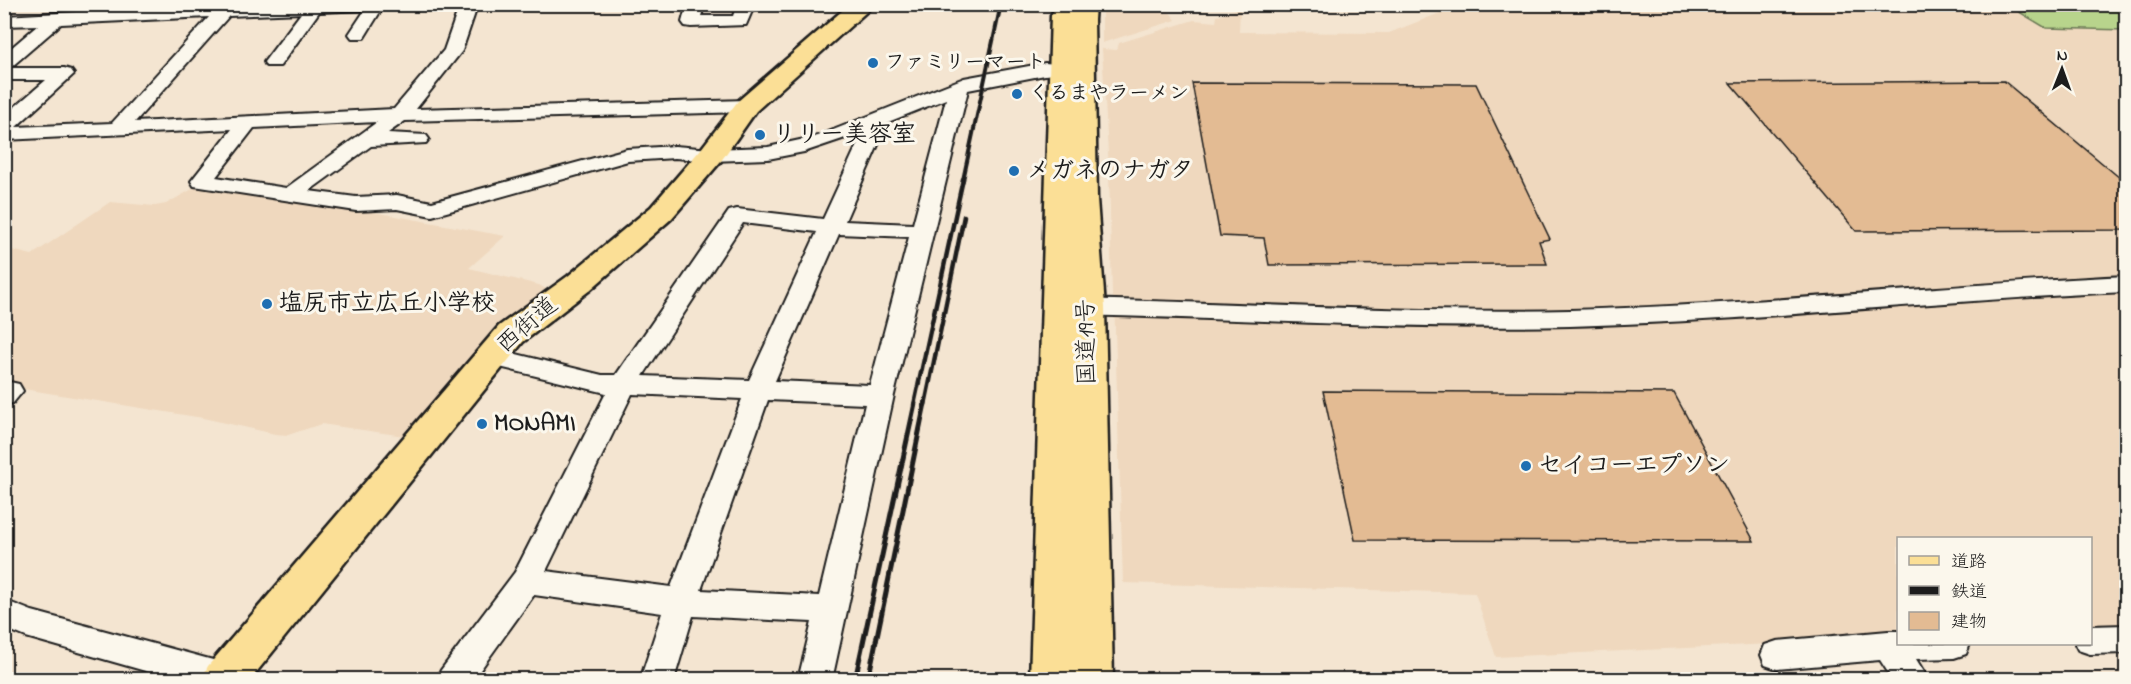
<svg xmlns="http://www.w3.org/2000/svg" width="2131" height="684" font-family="'Indie Flower','Klee One',sans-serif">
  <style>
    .built { fill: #efd8be }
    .green { fill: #b8d48c; stroke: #6a7854; stroke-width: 1.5 }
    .building { fill: #e3bb93; stroke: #1c1c1c; stroke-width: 1.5 }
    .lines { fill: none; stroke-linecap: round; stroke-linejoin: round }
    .minor-casing { stroke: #1c1c1c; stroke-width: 4 }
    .major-casing { stroke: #1c1c1c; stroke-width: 5 }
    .highway-casing { stroke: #1c1c1c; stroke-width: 5 }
    .minor { fill: #fbf7ec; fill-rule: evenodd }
    .major { fill: #fbdf96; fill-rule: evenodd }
    .highway { fill: #fbdf96; fill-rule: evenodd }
    .rail-far2 { stroke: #1c1c1c; stroke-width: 4 }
    .rail-far1 { stroke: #1c1c1c; stroke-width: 4.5 }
    .rail { stroke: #1c1c1c; stroke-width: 5 }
    .poi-dot { fill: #1f6fb2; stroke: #fbf7ec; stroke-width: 2 }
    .labels { text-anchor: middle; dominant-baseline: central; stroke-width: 6; stroke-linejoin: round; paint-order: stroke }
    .far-poi-label { font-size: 20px; font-weight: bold; fill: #1c1c1c; stroke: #fbf7ec; text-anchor: start }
    .poi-label { font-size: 24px; font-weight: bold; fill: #1c1c1c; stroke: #fbf7ec; text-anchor: start }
    .street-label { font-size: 24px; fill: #1c1c1c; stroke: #fbf7ec }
  </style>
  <rect width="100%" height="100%" fill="#f4e5d1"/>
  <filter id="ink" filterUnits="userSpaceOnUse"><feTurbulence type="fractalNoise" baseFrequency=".0167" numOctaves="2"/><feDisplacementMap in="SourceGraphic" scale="12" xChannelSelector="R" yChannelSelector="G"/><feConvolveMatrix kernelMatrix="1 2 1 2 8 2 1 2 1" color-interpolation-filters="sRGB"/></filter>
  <g filter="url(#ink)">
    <g class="built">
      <path d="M 1463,4 L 1994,4 L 2016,10 L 2046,28 L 2126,30 L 2126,631 L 2091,632 L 2090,538 L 1898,538 L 1898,638 L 1496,657 L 1475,593 L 1123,583 L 1114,298 L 1112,296 L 1109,170 L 1102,49 L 1117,50 L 1119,43 L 1194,20 L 1216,22 L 1217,16 L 1240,8 L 1239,32 L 1389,33 Z"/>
      <path d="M 1102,5 L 1164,5 L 1176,20 L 1102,43 Z"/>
      <path d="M 201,184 L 349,210 L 363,210 L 505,236 L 469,268 L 539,285 L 548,290 L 512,317 L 472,358 L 404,436 L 321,424 L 288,435 L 275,434 L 203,418 L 5,386 L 4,248 L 32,255 L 110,202 L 155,206 L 166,204 Z"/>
    </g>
    <path class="green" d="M 1994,5 L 2126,5 L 2126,30 L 2046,28 L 2016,10 Z"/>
    <g class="building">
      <path d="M 2004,81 L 2127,184 L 2127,230 L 1856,231 L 1730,83 Z"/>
      <path d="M 1192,83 L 1476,84 L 1550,239 L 1539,241 L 1547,264 L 1269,265 L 1264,238 L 1220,236 Z"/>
      <path d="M 1323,391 L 1674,393 L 1754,541 L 1355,540 Z"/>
    </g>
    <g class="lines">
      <defs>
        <g id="minor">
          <path d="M 220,4 L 385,4 L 364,38 L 352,38 L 349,34 L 365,10 L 319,12 L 280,66 L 266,66 L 264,62 L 301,13 L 229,16 L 135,122 L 394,109 L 444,50 L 460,4 L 478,4 L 462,51 L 416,109 L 747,100 L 754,102 L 757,106 L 754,110 L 747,112 L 405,121 L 388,133 L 426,135 L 429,139 L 426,143 L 371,146 L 309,191 L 356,197 L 397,195 L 432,202 L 627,149 L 675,146 L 711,149 L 768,147 L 818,136 L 964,78 L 1045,63 L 1067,65 L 1069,69 L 1067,73 L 1045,75 L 968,90 L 894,395 L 832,680 L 798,680 L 812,622 L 693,616 L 674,680 L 640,680 L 662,613 L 534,595 L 473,680 L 436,680 L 441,670 L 515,572 L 606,393 L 483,363 L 479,357 L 483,351 L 492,348 L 602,375 L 616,375 L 729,211 L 737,209 L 823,219 L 863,132 L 804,152 L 768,159 L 711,161 L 675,158 L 628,161 L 432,216 L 397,209 L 356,211 L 194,186 L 191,181 L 232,129 L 4,140 L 4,116 L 46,80 L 4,80 L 4,54 L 38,25 L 4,26 L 4,16 ZM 209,17 L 112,123 L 16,127 L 74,74 L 71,70 L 64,68 L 10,68 L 61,24 ZM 946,99 L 913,224 L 845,221 L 888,122 ZM 377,122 L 286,188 L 216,177 L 254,128 ZM 743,223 L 817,232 L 749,380 L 643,376 ZM 839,234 L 909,237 L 870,385 L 775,381 ZM 632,394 L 742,399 L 671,587 L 546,571 ZM 768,400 L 865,404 L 819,596 L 701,590 Z"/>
          <path d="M 687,4 L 705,4 L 701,16 L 733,16 L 737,4 L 755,4 L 746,25 L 691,27 L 685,26 L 682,22 Z"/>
          <path d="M 2126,276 L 2126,292 C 1941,300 1756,321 1570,326 C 1404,330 1238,318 1072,315 L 1063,313 L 1060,307 L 1063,301 L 1072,299 C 1238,302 1404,314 1570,310 C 1756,305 1941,285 2126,276 Z"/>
          <path d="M 10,382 L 19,384 L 23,391 L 13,403 L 4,405 L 4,383 Z"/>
          <path d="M 4,600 L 32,611 L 224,663 L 236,668 L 241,678 L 177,680 L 26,637 L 4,628 Z"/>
          <path d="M 2126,625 L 2126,653 L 2090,654 L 2078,650 L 2075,644 L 2090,644 L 2090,626 Z"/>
          <path d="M 1888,631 L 1898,631 L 1898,644 L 1970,644 L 1966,654 L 1954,658 L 1916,659 L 1929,680 L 1893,680 L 1880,660 L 1777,669 L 1765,665 L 1761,655 L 1765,645 L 1777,641 Z"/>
        </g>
        <path id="major" d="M 850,4 L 875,4 L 756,111 L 721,161 L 671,219 L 590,290 L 523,342 L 250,680 L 201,680 L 208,666 L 499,326 L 568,276 L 651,207 L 701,149 L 738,101 Z"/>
        <path id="highway" d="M 1073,4 L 1095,4 L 1094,20 L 1097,199 L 1105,307 L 1113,680 L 1030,680 L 1051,15 L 1054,10 L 1062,8 L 1072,12 Z"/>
      </defs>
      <use href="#minor" class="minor-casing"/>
      <use href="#major" class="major-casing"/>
      <use href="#highway" class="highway-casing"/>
      <use href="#minor" class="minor"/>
      <use href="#major" class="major"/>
      <use href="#highway" class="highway"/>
      <path class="rail-far2" d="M 963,180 L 1001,4"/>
      <g class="rail-far1">
        <path d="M 914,405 L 963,179"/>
        <path d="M 925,405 L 964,216"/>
      </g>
      <g class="rail">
        <path d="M 855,680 L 915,403"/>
        <path d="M 868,680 L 925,403"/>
      </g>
    </g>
  </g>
  <g class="poi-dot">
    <circle cx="873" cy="63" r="6"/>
    <circle cx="1017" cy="94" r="6"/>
    <circle cx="760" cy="135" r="6"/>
    <circle cx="1014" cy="171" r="6"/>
    <circle cx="267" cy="304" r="6"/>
    <circle cx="482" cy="424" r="6"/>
    <circle cx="1526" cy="466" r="6"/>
  </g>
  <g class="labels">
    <g class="far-poi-label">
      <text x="885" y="63">ファミリーマート</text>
      <text x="1029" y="94">くるまやラーメン</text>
    </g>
    <g class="poi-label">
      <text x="772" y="135">リリー美容室</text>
      <text x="1026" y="171">メガネのナガタ</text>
      <text x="279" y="304">塩尻市立広丘小学校</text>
      <text x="494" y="424">MONAMI</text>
      <text x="1538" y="466">セイコーエプソン</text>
    </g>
    <g class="street-label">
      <text transform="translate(528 326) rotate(-41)">西街道</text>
      <text transform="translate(1088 342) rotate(-91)">国道19号</text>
    </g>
  </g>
  <rect width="2131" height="684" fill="none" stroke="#fbf7ec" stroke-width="24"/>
  <rect x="12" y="12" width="2107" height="660" fill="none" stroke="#1c1c1c" stroke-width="2" filter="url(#ink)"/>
  <rect x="1897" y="537" width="195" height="108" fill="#fbf7ec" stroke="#a29f99" stroke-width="1.5"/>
  <rect x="1909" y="556" width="30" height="9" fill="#fbdf96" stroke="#a29f99" stroke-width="1.5"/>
  <text x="1951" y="567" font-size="18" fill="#1c1c1c">道路</text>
  <rect x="1909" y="586" width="30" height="9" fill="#1c1c1c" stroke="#a29f99" stroke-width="1.5"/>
  <text x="1951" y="597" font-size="18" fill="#1c1c1c">鉄道</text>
  <rect x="1909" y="612" width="30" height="18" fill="#e3bb93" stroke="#a29f99" stroke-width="1.5"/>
  <text x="1951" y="627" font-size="18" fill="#1c1c1c">建物</text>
  <g transform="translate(2062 69) rotate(1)" stroke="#fbf7ec" stroke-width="4.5" paint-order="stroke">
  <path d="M0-4.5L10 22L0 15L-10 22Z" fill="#1c1c1c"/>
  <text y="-9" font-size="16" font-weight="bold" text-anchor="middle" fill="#1c1c1c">N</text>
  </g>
</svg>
